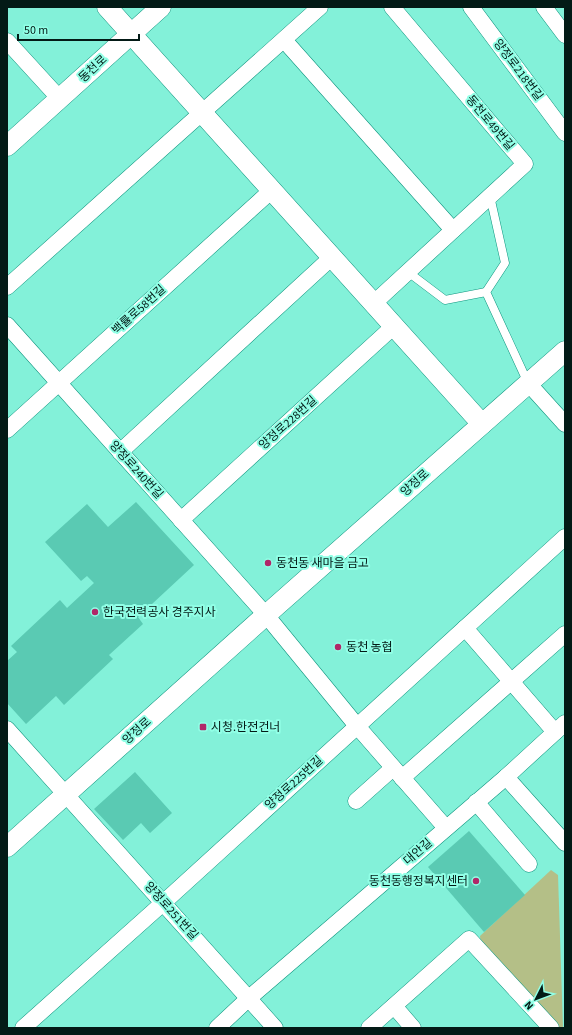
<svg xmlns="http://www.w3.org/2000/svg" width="572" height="1035" font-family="'Source Sans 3','Noto Sans KR',sans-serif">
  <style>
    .green { fill: #b4bf87 }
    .building { fill: #5acab3 }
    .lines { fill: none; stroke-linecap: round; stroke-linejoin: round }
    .service-casing { stroke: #0e957f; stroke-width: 9 }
    .minor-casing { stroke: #0e957f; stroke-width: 17 }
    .tertiary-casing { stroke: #0e957f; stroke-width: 21 }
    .service { stroke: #fff; stroke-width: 8 }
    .minor { stroke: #fff; stroke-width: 16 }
    .tertiary { stroke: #fff; stroke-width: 20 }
    .poi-dot { fill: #b02768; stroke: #91ffe6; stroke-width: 1.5 }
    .labels { text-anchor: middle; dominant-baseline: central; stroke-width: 4; stroke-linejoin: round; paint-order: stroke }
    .street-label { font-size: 12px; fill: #031a16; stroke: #91ffe6 }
    .poi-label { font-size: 12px; fill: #031a16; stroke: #91ffe6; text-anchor: start }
  </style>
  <rect width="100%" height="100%" fill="#83f1d9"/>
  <path class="green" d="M 551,870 L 558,875 L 563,1028 L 551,1028 L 481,945 L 480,936 Z"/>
  <g class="building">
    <path d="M 136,502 L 194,565 L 138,617 L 143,624 L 109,655 L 113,659 L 64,705 L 56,696 L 26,724 L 7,703 L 7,661 L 17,652 L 11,646 L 60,600 L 67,608 L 94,583 L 87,576 L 81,581 L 45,542 L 87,504 L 108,527 Z"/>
    <path d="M 135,772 L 172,813 L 150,833 L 141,823 L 123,840 L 94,809 Z"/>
    <path d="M 469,831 L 525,895 L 484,932 L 428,867 Z"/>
  </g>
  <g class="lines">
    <defs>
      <g id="service">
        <path d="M 490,196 L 505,263 L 486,292 L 528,383"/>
        <path d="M 408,272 L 445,300 L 486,292"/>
      </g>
      <g id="minor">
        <path d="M 471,7 L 565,133"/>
        <path d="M 544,7 L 565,35"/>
        <path d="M 284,40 L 453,230"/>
        <path d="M 7,41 L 60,99"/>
        <path d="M 7,287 L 320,7"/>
        <path d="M 374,303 L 525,164 L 392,7"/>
        <path d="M 7,325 L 266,615 L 357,726 L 446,828"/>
        <path d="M 528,383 L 565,424"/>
        <path d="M 7,430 L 272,190"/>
        <path d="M 120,452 L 332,257"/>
        <path d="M 181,520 L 394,326"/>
        <path d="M 465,628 L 555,732"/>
        <path d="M 7,729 L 275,1028"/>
        <path d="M 506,777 L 565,843"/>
        <path d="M 402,778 L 565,634"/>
        <path d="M 356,801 L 393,768"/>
        <path d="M 476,802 L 529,864"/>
        <path d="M 394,1006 L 413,1028"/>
        <path d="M 23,1028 L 163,903 L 565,537"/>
        <path d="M 217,1028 L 249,998 L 506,777 L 565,723"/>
        <path d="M 369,1028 L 469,939 L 551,1028"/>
      </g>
      <g id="tertiary">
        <path d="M 107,7 L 482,424"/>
        <path d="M 7,146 L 161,7"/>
        <path d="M 7,847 L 266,615 L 565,351"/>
      </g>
    </defs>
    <use href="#service" class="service-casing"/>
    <use href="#minor" class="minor-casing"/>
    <use href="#tertiary" class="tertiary-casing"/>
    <use href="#service" class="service"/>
    <use href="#minor" class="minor"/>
    <use href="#tertiary" class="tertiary"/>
  </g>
  <g class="poi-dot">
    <circle cx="268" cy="563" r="4"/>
    <circle cx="95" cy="612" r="4"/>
    <circle cx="338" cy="647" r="4"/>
    <rect x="199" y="723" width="8" height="8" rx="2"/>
    <circle cx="476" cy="881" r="4"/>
  </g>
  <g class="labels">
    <g class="street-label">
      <text transform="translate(93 69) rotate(-43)">동천로</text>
      <text transform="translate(518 70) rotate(53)">양정로218번길</text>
      <text transform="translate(490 123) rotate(50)">동천로49번길</text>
      <text transform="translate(139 310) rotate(-42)">백률로58번길</text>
      <text transform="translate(288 423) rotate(-42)">양정로228번길</text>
      <text transform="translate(136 470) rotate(48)">양정로240번길</text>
      <text transform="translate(415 483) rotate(-42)">양정로</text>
      <text transform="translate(137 731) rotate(-42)">양정로</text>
      <text transform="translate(294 783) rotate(-42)">양정로225번길</text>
      <text transform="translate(418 852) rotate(-41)">대안길</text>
      <text transform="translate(171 911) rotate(48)">양정로251번길</text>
    </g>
    <g class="poi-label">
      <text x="276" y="563">동천동 새마을 금고</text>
      <text x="103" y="612">한국전력공사 경주지사</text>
      <text x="346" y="647">동천 농협</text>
      <text x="211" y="727">시청.한전건너</text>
      <text x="468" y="881" text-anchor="end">동천동행정복지센터</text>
    </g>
  </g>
  <rect width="572" height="1035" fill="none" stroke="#031a16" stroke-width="16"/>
  <g transform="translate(536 999) rotate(228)" stroke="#91ffe6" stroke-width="3" paint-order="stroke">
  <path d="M0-3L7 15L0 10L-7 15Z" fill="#031a16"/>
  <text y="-6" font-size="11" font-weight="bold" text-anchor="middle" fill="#031a16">N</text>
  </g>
  <path d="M18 34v6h121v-6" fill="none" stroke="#031a16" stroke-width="2"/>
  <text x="24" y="34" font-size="12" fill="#031a16" stroke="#91ffe6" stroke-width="3" paint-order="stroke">50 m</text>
</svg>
